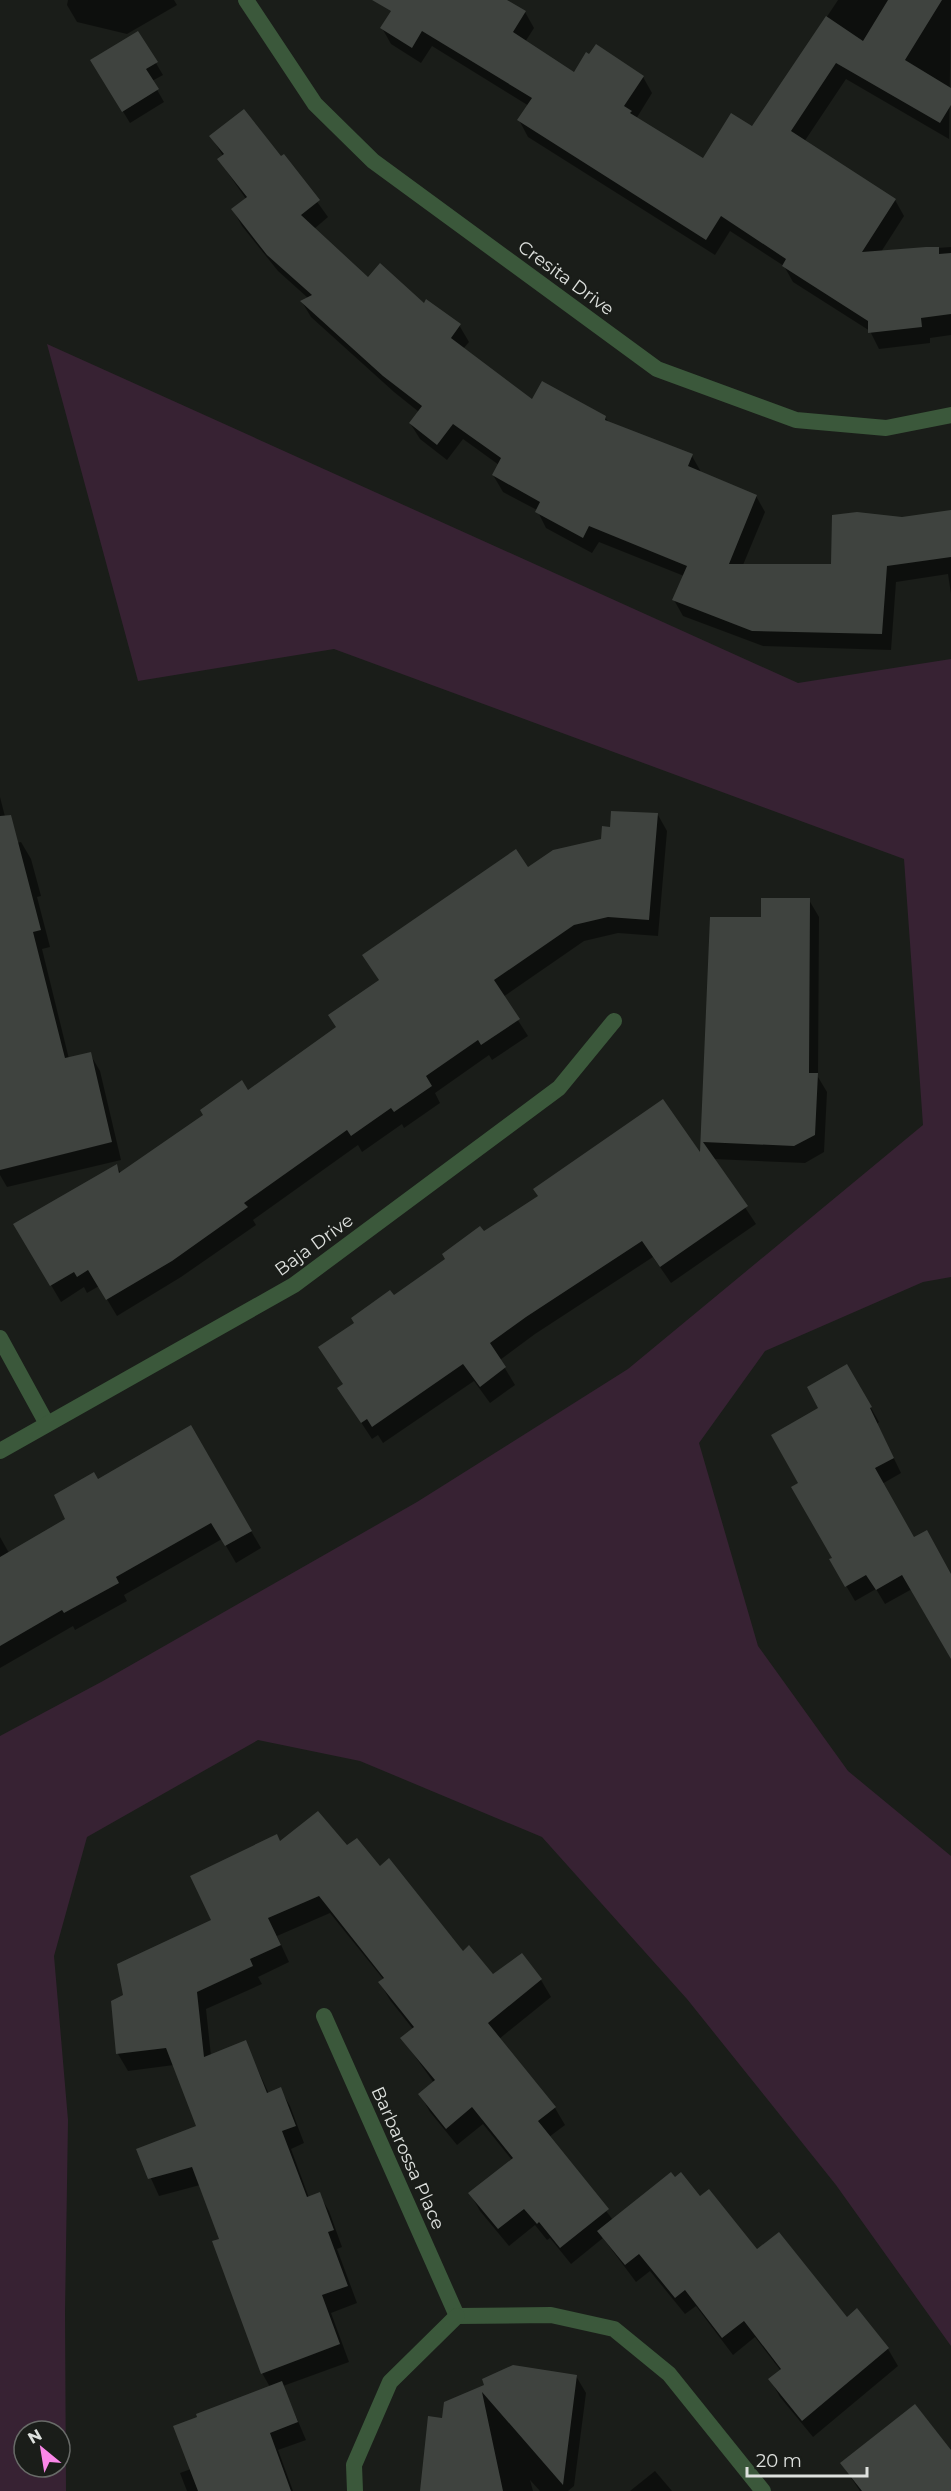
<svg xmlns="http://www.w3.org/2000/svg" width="951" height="2491" font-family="Montserrat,sans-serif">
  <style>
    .green { fill: #372233; fill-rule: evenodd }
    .shadow { fill: #0007 }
    .building { fill: #3f433f }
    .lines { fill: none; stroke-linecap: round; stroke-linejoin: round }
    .minor { stroke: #3b583b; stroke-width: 16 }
    .labels { text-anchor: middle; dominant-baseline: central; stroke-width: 4.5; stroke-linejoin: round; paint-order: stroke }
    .street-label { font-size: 18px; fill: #dee1de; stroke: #1a1d19 }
  </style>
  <rect width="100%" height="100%" fill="#1a1d19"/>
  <path class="green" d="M 47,344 L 798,683 L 951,659 L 951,1277 L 923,1282 L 765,1351 L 699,1443 L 758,1646 L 848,1771 L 951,1856 L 951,2346 L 836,2185 L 687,1999 L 542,1837 L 360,1761 L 258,1740 L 87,1837 L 54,1956 L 68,2120 L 65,2312 L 66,2491 L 0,2491 L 0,1736 L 103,1681 L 417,1502 L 628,1369 L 923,1125 L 904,859 L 334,649 L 138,681 ZM 24,2431 L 60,2431 L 60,2467 L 24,2467 Z"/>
  <g class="shadow">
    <path d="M 68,0 L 174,0 L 177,5 L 127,34 L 77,22 L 67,5 Z"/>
    <path d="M 399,0 L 505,0 L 525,12 L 534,28 L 525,42 L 574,74 L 643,77 L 652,93 L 636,119 L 704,160 L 753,128 L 838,0 L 951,0 L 949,139 L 846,79 L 804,142 L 895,200 L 904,216 L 881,252 L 951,247 L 951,335 L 930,338 L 930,343 L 879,349 L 870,331 L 793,282 L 784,266 L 730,231 L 715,255 L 528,137 L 519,120 L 529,106 L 432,46 L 421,63 L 391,44 L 382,28 Z"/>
    <path d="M 138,33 L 163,75 L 152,81 L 164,102 L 130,123 L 99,72 Z"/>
    <path d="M 211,136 L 280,159 L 284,156 L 328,217 L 314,229 L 368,280 L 424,305 L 459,325 L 469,342 L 463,349 L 533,402 L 605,417 L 609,423 L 692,456 L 701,472 L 756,496 L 765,512 L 743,565 L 832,566 L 903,519 L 951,512 L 951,594 L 948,574 L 896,582 L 891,650 L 763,646 L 683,616 L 674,600 L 684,576 L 599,542 L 592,553 L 546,528 L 537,510 L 503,492 L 493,475 L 499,465 L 463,439 L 447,460 L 420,439 L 410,423 L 419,412 L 394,392 L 311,317 L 302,302 L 308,298 L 278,271 L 242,226 L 233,210 L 246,199 L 219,160 L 223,156 Z"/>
    <path d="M 0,797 L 12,844 L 21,842 L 31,859 L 41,896 L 37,897 L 50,947 L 42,949 L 69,1059 L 90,1054 L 100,1071 L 121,1160 L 7,1187 L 0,1175 Z"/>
    <path d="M 658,815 L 667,831 L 658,936 L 618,933 L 584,941 L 503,997 L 528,1036 L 492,1060 L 489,1055 L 435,1093 L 440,1103 L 404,1128 L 402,1124 L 362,1152 L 358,1145 L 253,1220 L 256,1225 L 181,1277 L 117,1316 L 99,1286 L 87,1293 L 84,1287 L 61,1302 L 15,1224 L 116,1166 L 121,1173 L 248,1092 L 337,1029 L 380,981 L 364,955 L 528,869 L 602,840 L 611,829 Z"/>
    <path d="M 809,900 L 819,917 L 818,1077 L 827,1092 L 824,1152 L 805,1163 L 713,1159 L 756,1224 L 671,1283 L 653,1257 L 535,1334 L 500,1360 L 515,1385 L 490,1403 L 474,1381 L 383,1443 L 378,1435 L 372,1439 L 339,1389 L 344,1385 L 394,1298 L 483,1233 L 701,1156 L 712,919 L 762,919 Z"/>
    <path d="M 847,1366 L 879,1422 L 877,1424 L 901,1473 L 882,1484 L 914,1539 L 951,1576 L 951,1656 L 912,1589 L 885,1604 L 876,1589 L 855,1601 L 831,1560 L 834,1558 L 800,1483 L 820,1408 Z"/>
    <path d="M 190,1427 L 261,1548 L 236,1563 L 222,1539 L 124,1595 L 127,1601 L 75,1630 L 73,1626 L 0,1668 L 0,1537 L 9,1553 L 67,1519 L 98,1481 Z"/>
    <path d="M 280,1843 L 346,1847 L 380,1868 L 462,1953 L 493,1976 L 541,1980 L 551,1997 L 499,2039 L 555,2108 L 565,2125 L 549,2137 L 613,2220 L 700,2198 L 757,2252 L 888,2349 L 898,2366 L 813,2437 L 780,2397 L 770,2379 L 781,2371 L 755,2337 L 733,2355 L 696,2306 L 685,2314 L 650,2271 L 636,2282 L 603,2238 L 571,2264 L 550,2238 L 547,2240 L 535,2225 L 509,2246 L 480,2211 L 470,2193 L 512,2160 L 483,2124 L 457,2145 L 430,2112 L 420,2094 L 434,2083 L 402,2038 L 413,2029 L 390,2000 L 380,1983 L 384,1980 L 330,1913 L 277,1936 L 289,1962 L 258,1977 L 262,1984 L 206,2009 L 211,2056 L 245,2042 L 269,2094 L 280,2089 L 290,2106 L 304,2143 L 291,2149 L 309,2198 L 319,2194 L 329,2211 L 342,2247 L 337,2249 L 357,2303 L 331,2313 L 349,2362 L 283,2386 L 306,2440 L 278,2450 L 293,2491 L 187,2491 L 180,2473 L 191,2469 L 270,2387 L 262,2373 L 221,2240 L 200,2185 L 159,2196 L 138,2150 L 198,2126 L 174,2065 L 128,2071 L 118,2054 L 125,1996 L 213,1921 Z"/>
    <path d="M 576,2376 L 586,2393 L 574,2486 L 568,2491 L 540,2491 L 530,2480 L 533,2491 L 424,2491 L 443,2419 L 486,2385 Z"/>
    <path d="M 951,2453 L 951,2491 L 860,2491 L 842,2464 Z"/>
    <path d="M 655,2471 L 672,2491 L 630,2491 Z"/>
  </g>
  <g class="building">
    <path d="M 372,0 L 507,0 L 526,11 L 513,32 L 574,72 L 586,52 L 589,54 L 596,44 L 644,76 L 624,106 L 632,111 L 630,113 L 703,158 L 731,113 L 752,126 L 826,16 L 863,41 L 888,0 L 942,0 L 905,60 L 951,88 L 951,105 L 940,123 L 836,63 L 791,131 L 896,199 L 862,252 L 926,247 L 939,247 L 939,254 L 951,253 L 951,314 L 921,318 L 922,327 L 868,333 L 868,321 L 782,266 L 786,259 L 721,216 L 706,240 L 517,120 L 532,98 L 422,31 L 412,48 L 380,28 L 391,11 Z"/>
    <path d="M 138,31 L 158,62 L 146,69 L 159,89 L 122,112 L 90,60 Z"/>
    <path d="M 244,109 L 281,156 L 284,154 L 320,200 L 301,215 L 368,277 L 380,263 L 424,303 L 426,299 L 461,324 L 451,338 L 532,399 L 542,381 L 606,416 L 605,420 L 693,454 L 688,466 L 757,495 L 729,564 L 831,564 L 832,515 L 857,512 L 902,517 L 951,510 L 951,557 L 887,566 L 882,634 L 752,631 L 672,600 L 687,566 L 589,526 L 583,538 L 535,512 L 540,502 L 492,475 L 501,458 L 453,424 L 437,445 L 409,423 L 422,406 L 383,376 L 300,301 L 312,295 L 267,255 L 231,209 L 247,197 L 217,159 L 224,154 L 209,136 Z"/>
    <path d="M 611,811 L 658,813 L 649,920 L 608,917 L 574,925 L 494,980 L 520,1019 L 481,1045 L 478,1040 L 426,1076 L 432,1086 L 394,1112 L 391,1108 L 351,1136 L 347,1130 L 244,1203 L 248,1207 L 172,1261 L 106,1300 L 88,1270 L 77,1277 L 74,1272 L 50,1286 L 13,1224 L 117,1164 L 119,1173 L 203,1115 L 200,1110 L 242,1080 L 248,1090 L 336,1027 L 328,1015 L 379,980 L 362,955 L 516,849 L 528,867 L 553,850 L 601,839 L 602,826 L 610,827 Z"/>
    <path d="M 11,815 L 41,930 L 33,932 L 65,1058 L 91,1052 L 112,1142 L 0,1170 L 0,816 Z"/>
    <path d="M 761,898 L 810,898 L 809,1073 L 818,1073 L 815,1135 L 794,1146 L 703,1142 L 748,1206 L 660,1267 L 642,1241 L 526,1317 L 490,1343 L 506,1367 L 480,1387 L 463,1364 L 372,1427 L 367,1419 L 361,1423 L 337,1388 L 343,1384 L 318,1347 L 354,1323 L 351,1318 L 390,1290 L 394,1295 L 445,1259 L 442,1254 L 480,1226 L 484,1231 L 538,1196 L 533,1189 L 663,1099 L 700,1152 L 710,917 L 761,917 Z"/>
    <path d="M 847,1364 L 872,1407 L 870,1408 L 894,1458 L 875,1468 L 914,1537 L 927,1530 L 951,1574 L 951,1659 L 902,1575 L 876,1590 L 866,1575 L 845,1587 L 829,1559 L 832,1558 L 791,1487 L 798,1483 L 771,1435 L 818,1408 L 807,1387 Z"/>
    <path d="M 191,1425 L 252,1531 L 225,1546 L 211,1523 L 116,1577 L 119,1583 L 64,1613 L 62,1610 L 0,1646 L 0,1557 L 65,1519 L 54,1495 L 94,1472 L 98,1479 Z"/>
    <path d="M 318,1811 L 347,1845 L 357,1838 L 380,1866 L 389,1858 L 463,1951 L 469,1945 L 493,1974 L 522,1953 L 542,1979 L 488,2023 L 556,2107 L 538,2121 L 609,2209 L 560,2248 L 539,2222 L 537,2224 L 524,2209 L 498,2229 L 468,2193 L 513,2158 L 472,2107 L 446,2129 L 418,2094 L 435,2080 L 400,2038 L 414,2027 L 378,1982 L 384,1978 L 319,1896 L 268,1918 L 281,1945 L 250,1959 L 253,1966 L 197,1992 L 204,2057 L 246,2040 L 267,2093 L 281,2087 L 296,2126 L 282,2131 L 307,2197 L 320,2192 L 334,2230 L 328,2232 L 348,2286 L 322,2295 L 340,2344 L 261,2374 L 212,2241 L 219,2239 L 192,2167 L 148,2179 L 136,2149 L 196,2126 L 166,2048 L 116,2054 L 111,2001 L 123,1995 L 117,1964 L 211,1920 L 190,1876 L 277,1834 L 280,1841 Z"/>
    <path d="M 671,2172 L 675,2177 L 681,2172 L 700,2196 L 709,2189 L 757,2249 L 779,2232 L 847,2317 L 857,2308 L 889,2348 L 802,2421 L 768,2379 L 781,2369 L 744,2321 L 722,2338 L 685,2290 L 675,2298 L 639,2254 L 625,2265 L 597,2231 Z"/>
    <path d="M 513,2365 L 577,2375 L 563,2485 L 482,2392 L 503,2491 L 420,2491 L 428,2416 L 442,2418 L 444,2402 L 484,2385 L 482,2379 Z"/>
    <path d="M 282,2381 L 298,2422 L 270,2433 L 291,2491 L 198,2491 L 173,2426 L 197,2417 L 196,2414 Z"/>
    <path d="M 915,2404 L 951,2450 L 951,2491 L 862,2491 L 840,2463 Z"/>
  </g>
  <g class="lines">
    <g class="minor">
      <path d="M 246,0 L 315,104 L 373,161 L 657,369 L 796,420 L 886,428 L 951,415"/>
      <path d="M 0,1338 L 47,1424"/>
      <path d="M 0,1451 L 294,1285 L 559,1088 L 614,1021"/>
      <path d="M 324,2016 L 457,2316"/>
      <path d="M 457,2316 L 551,2315 L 614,2329 L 669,2374 L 763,2491"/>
      <path d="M 355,2491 L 354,2465 L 390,2382 L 457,2316"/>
    </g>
  </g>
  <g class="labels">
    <g class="street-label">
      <text transform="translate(566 278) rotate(36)">Cresita Drive</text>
      <text transform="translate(314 1245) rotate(-36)">Baja Drive</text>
      <text transform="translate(408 2158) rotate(66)">Barbarossa Place</text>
    </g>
  </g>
  <g transform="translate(42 2449) rotate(330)"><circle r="28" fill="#1a1d19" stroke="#686b68" stroke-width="1.5"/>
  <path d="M0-4.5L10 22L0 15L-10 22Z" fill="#fa87e8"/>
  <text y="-9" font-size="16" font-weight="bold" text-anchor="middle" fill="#dee1de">N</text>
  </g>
  <path d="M747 2467v9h120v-9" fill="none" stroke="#dee1de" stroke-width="3"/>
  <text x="756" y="2467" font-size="18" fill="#dee1de" stroke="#1a1d19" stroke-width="4.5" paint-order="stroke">20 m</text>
</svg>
